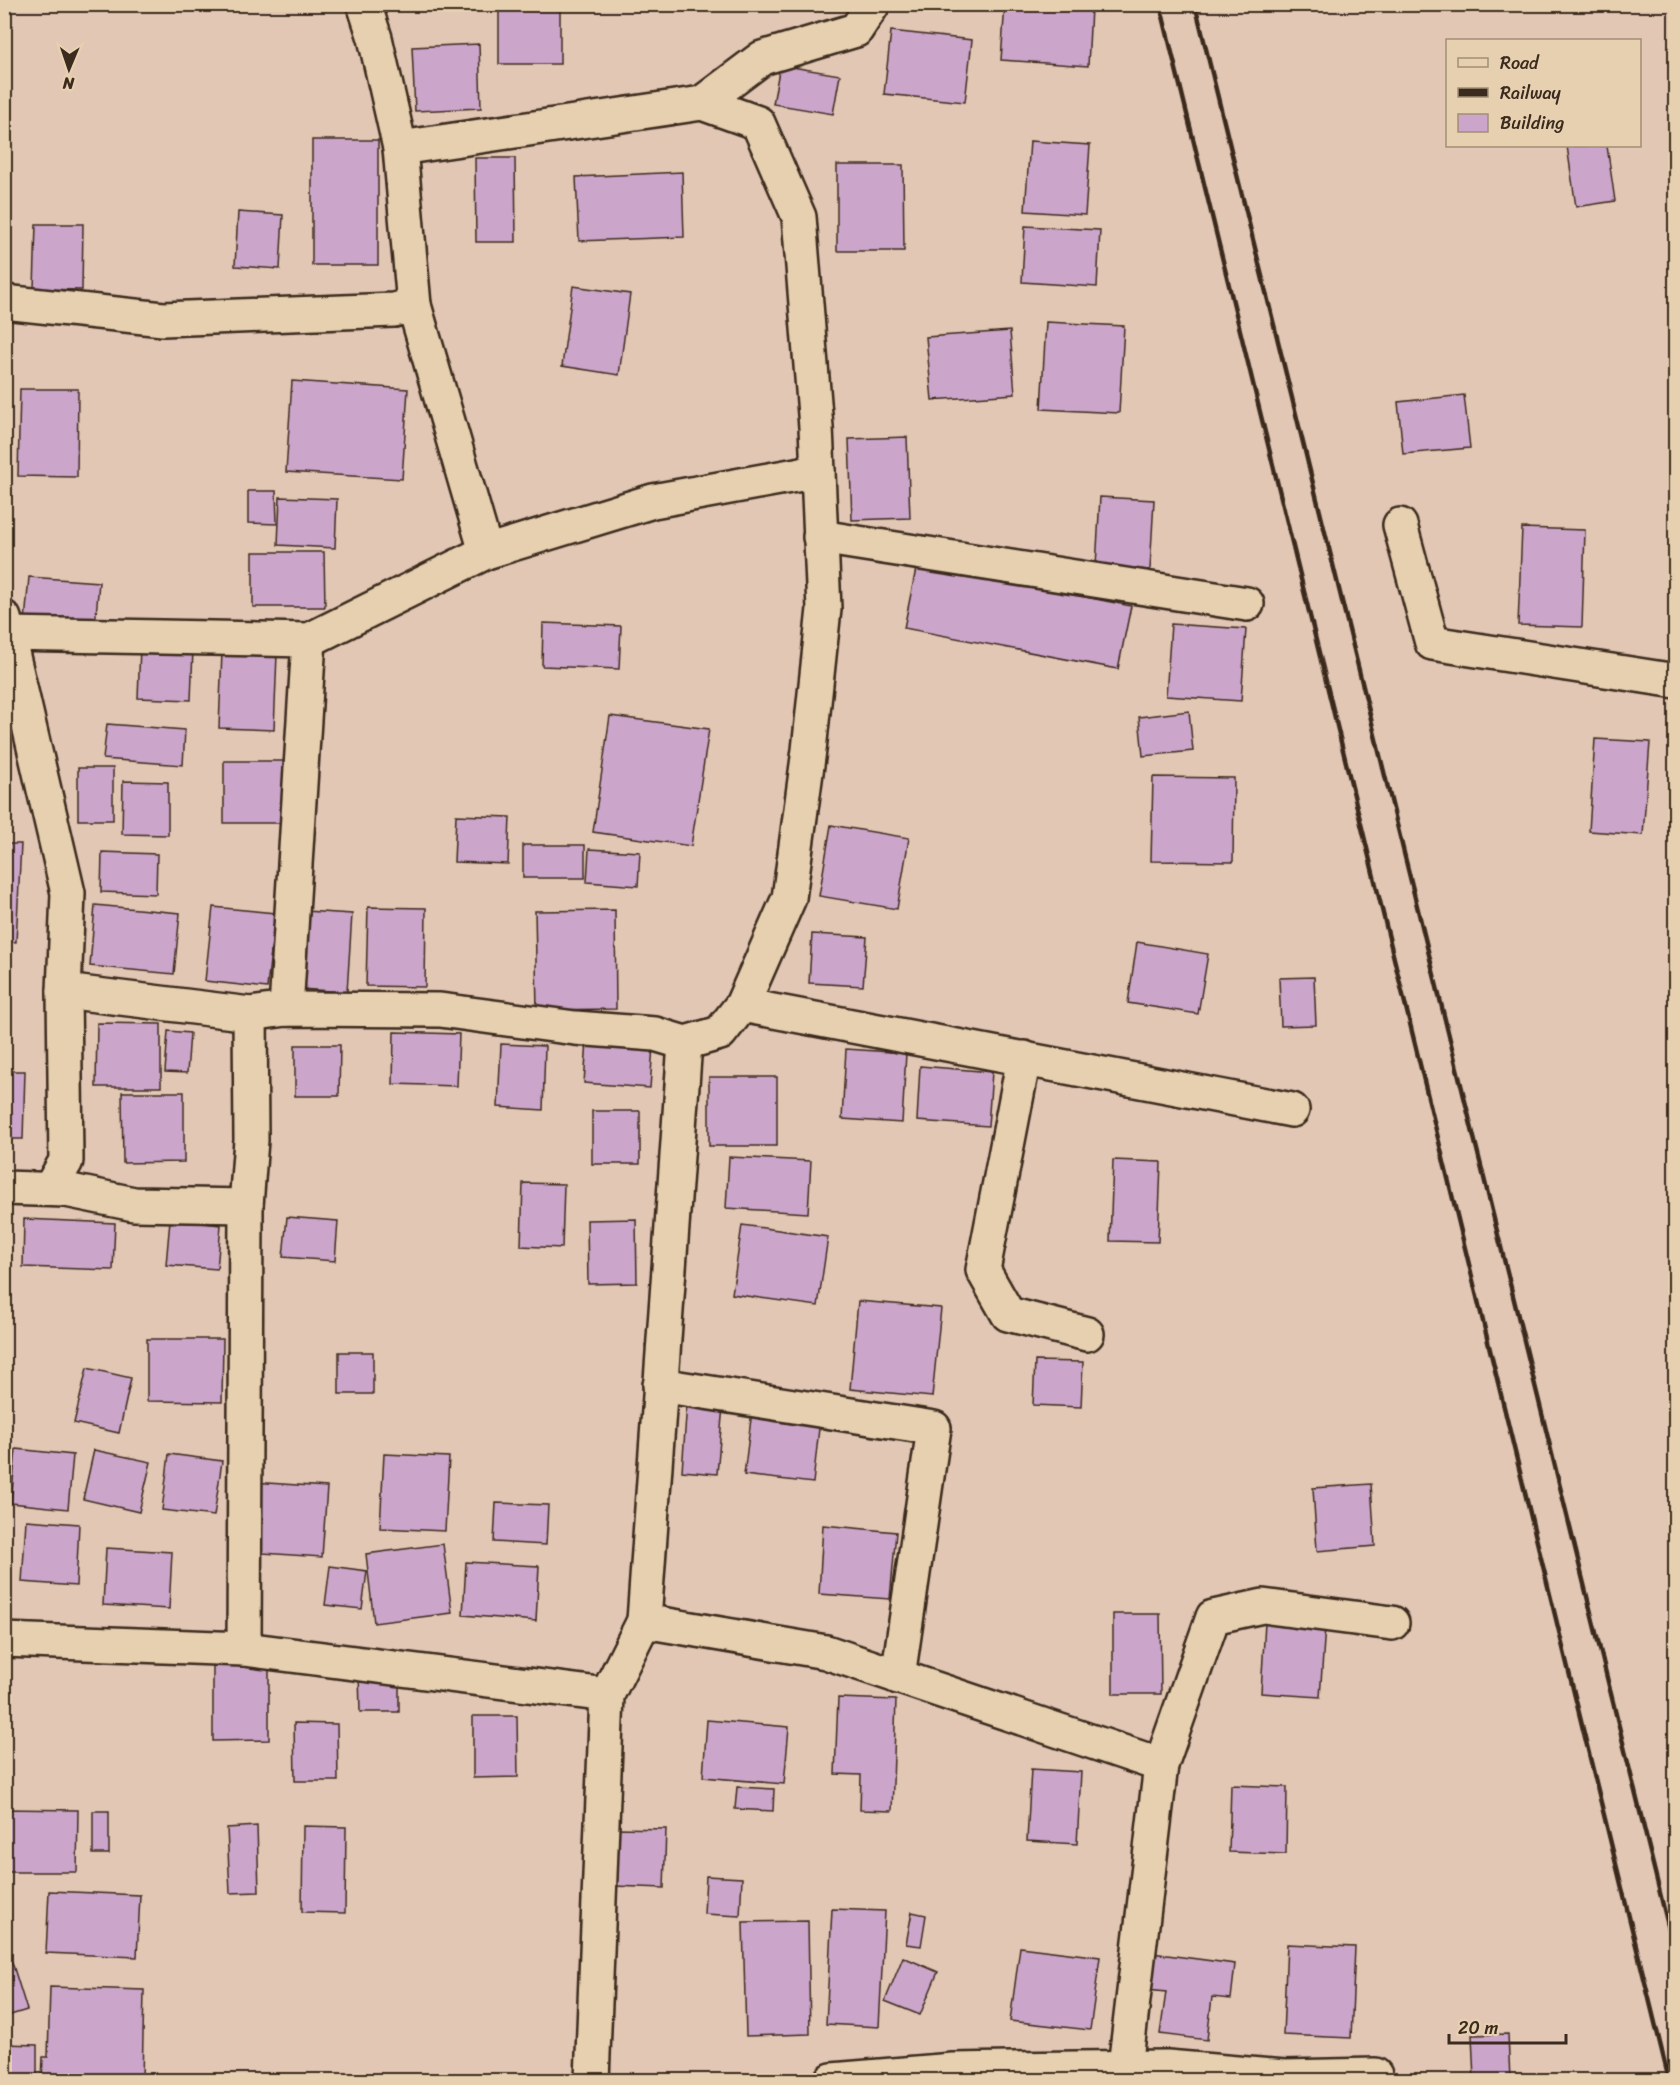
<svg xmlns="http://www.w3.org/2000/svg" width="1680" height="2085" font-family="Sriracha,sans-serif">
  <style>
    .building { fill: #cca5cb; stroke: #3b2a1e; stroke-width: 1.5 }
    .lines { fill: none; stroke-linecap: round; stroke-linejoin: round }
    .minor-casing { stroke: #3b2a1e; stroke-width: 38 }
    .minor { stroke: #e7d0b0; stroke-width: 33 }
    .rail { stroke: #3b2a1e; stroke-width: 4.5 }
  </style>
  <rect width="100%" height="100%" fill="#e2c7b5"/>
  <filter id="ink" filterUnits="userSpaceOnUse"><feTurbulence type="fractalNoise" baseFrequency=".0167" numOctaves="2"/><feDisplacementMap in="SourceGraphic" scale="12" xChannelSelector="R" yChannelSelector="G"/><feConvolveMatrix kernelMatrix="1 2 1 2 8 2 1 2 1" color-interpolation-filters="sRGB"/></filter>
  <g filter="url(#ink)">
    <g class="building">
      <rect x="499" y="4" width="61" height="60"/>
      <path d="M 1005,4 L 1091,8 L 1088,66 L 1001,60 Z"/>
      <path d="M 891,31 L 972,40 L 965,102 L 884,94 Z"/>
      <path d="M 479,44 L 481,108 L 415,111 L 412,47 Z"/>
      <path d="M 780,65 L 840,75 L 833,114 L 773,104 Z"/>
      <rect x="312" y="140" width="66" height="125"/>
      <path d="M 1030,141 L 1090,145 L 1085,215 L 1025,211 Z"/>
      <path d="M 1567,146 L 1607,146 L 1615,201 L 1576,207 Z"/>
      <path d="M 475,158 L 515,158 L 516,242 L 476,242 Z"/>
      <path d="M 837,165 L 903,165 L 904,251 L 837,251 Z"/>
      <path d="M 682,172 L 684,237 L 579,241 L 576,177 Z"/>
      <path d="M 238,212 L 283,215 L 280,269 L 235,266 Z"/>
      <path d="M 36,224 L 83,224 L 82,290 L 34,289 Z"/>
      <path d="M 1025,226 L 1100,230 L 1097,287 L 1022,282 Z"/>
      <path d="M 573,286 L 630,294 L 619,375 L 562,366 Z"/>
      <path d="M 1046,322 L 1124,326 L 1119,413 L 1041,409 Z"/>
      <path d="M 1010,331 L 1015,394 L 932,400 L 926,337 Z"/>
      <path d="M 292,381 L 408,389 L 402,479 L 286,472 Z"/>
      <path d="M 20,389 L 78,389 L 77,477 L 18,476 Z"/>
      <path d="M 1464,395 L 1470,448 L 1403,454 L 1398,402 Z"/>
      <path d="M 907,437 L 910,518 L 852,520 L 849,439 Z"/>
      <path d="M 248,491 L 276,491 L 277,524 L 248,523 Z"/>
      <path d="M 280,497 L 337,499 L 335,548 L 278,545 Z"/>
      <path d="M 1100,497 L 1154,500 L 1150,570 L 1096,566 Z"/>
      <path d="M 1522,528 L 1585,530 L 1582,627 L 1518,625 Z"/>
      <path d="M 253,552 L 324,552 L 325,607 L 253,607 Z"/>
      <path d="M 917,564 L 1131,606 L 1118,669 L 904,628 Z"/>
      <path d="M 29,577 L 99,582 L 95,626 L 25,621 Z"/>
      <path d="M 543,623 L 621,626 L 619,669 L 542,666 Z"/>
      <path d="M 1171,624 L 1246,629 L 1241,701 L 1166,696 Z"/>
      <path d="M 140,647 L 193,649 L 191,700 L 138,698 Z"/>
      <path d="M 222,652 L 277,654 L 274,730 L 219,728 Z"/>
      <path d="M 1189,711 L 1193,751 L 1143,756 L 1139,717 Z"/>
      <path d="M 610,716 L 709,729 L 691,846 L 593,832 Z"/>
      <path d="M 107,724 L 185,730 L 183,765 L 103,759 Z"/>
      <path d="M 1595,739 L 1650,742 L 1643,835 L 1589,831 Z"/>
      <path d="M 4,747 L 11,747 L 5,839 L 4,839 Z"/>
      <rect x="224" y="761" width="68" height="62"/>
      <rect x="78" y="768" width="35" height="52"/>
      <path d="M 1153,777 L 1234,778 L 1233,862 L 1151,861 Z"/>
      <path d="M 123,781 L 168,782 L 168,835 L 122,834 Z"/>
      <path d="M 456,815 L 510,817 L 508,864 L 454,862 Z"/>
      <path d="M 831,825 L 909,838 L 897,909 L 819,896 Z"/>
      <path d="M 4,844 L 21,844 L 16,942 L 4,941 Z"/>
      <rect x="523" y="845" width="62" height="33"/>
      <path d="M 589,849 L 640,852 L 638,886 L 587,882 Z"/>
      <path d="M 102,852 L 157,854 L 156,894 L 101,892 Z"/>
      <path d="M 95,905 L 180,913 L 174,974 L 90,966 Z"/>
      <path d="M 213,907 L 275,913 L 267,988 L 205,981 Z"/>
      <path d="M 368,907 L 426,908 L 425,987 L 366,986 Z"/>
      <path d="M 615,910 L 616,1009 L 537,1010 L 535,911 Z"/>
      <path d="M 305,911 L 352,914 L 347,992 L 300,989 Z"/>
      <path d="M 812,934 L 867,937 L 863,986 L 809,983 Z"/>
      <path d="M 1137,942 L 1208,954 L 1198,1014 L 1128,1003 Z"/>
      <path d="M 1314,977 L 1316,1025 L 1281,1026 L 1279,978 Z"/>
      <path d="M 97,1023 L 161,1024 L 161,1087 L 96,1087 Z"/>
      <path d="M 168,1031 L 190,1033 L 187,1073 L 165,1072 Z"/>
      <path d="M 394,1032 L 459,1034 L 457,1086 L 393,1084 Z"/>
      <path d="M 587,1041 L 653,1046 L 650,1088 L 584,1083 Z"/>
      <path d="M 501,1044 L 545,1046 L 543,1110 L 498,1107 Z"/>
      <path d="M 295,1045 L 340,1045 L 339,1096 L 295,1096 Z"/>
      <path d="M 846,1049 L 906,1053 L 902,1123 L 842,1119 Z"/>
      <path d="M 920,1066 L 992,1072 L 988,1126 L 917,1121 Z"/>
      <path d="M 4,1071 L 25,1071 L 23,1139 L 4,1139 Z"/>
      <rect x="709" y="1077" width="68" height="69"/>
      <path d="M 122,1092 L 184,1092 L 184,1162 L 123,1163 Z"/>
      <rect x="592" y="1111" width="48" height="53"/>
      <path d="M 729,1157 L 811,1161 L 808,1213 L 726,1208 Z"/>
      <path d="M 1113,1160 L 1161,1162 L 1158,1242 L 1110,1241 Z"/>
      <path d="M 523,1183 L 564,1184 L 562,1248 L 521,1246 Z"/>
      <path d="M 287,1217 L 338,1221 L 335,1261 L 283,1257 Z"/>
      <path d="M 24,1219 L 115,1223 L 113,1270 L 23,1267 Z"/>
      <path d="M 636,1219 L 637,1283 L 588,1284 L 587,1220 Z"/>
      <path d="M 170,1220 L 221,1225 L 217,1269 L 166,1265 Z"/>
      <path d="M 742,1225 L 828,1237 L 818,1306 L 732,1294 Z"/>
      <path d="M 858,1301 L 941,1308 L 932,1397 L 850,1389 Z"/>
      <path d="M 147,1339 L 223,1339 L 222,1402 L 147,1401 Z"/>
      <rect x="339" y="1352" width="34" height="42"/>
      <path d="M 1035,1361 L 1083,1362 L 1081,1407 L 1033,1405 Z"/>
      <path d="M 87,1368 L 131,1378 L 119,1433 L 74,1423 Z"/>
      <path d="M 687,1403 L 723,1406 L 717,1474 L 682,1471 Z"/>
      <path d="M 752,1411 L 820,1419 L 813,1483 L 744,1475 Z"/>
      <path d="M 16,1449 L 73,1455 L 68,1509 L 11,1503 Z"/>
      <path d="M 94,1450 L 151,1462 L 139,1512 L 83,1499 Z"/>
      <path d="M 169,1454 L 222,1461 L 214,1516 L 162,1510 Z"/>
      <path d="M 384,1454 L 449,1457 L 445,1531 L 380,1528 Z"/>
      <path d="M 252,1482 L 327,1487 L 322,1557 L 247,1552 Z"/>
      <path d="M 1371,1484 L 1375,1546 L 1317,1551 L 1313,1488 Z"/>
      <path d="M 496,1503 L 548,1505 L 546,1545 L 494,1542 Z"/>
      <path d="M 26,1520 L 79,1524 L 76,1586 L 22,1582 Z"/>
      <path d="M 823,1525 L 896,1532 L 890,1599 L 819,1594 Z"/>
      <path d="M 443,1544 L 452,1613 L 374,1623 L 366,1554 Z"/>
      <path d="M 106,1548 L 172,1552 L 169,1609 L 103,1605 Z"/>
      <path d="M 466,1562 L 539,1566 L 536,1621 L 463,1615 Z"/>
      <path d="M 330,1566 L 367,1571 L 362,1609 L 325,1605 Z"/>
      <path d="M 1113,1614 L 1160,1614 L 1161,1694 L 1113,1694 Z"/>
      <path d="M 1265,1622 L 1325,1626 L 1320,1697 L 1261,1693 Z"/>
      <path d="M 213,1659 L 269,1659 L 269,1740 L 213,1741 Z"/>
      <path d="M 359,1673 L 399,1673 L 399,1712 L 360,1712 Z"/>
      <path d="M 838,1698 L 896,1700 L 892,1811 L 860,1810 L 861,1775 L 835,1774 Z"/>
      <path d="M 473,1716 L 517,1716 L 518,1777 L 473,1778 Z"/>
      <path d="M 707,1720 L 789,1727 L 784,1784 L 703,1777 Z"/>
      <path d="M 294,1723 L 337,1724 L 338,1781 L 295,1781 Z"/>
      <path d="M 1031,1769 L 1081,1772 L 1077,1844 L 1027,1841 Z"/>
      <path d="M 1231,1785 L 1287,1787 L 1286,1854 L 1229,1852 Z"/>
      <path d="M 737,1787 L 774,1789 L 773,1811 L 735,1809 Z"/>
      <path d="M 4,1809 L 78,1810 L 77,1872 L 4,1872 Z"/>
      <rect x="93" y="1811" width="16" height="43"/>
      <path d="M 257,1826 L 259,1892 L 230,1893 L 227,1828 Z"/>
      <path d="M 303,1826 L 346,1827 L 345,1913 L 302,1912 Z"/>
      <path d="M 616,1828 L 666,1829 L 664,1888 L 614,1886 Z"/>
      <path d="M 706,1876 L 742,1878 L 740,1916 L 704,1914 Z"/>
      <path d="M 49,1891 L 140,1895 L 137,1957 L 46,1953 Z"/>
      <path d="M 832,1909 L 885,1911 L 879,2027 L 826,2024 Z"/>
      <path d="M 912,1912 L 926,1915 L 921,1946 L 906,1944 Z"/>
      <path d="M 808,1921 L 810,2034 L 746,2036 L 743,1922 Z"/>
      <path d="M 1287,1944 L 1355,1947 L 1351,2038 L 1283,2035 Z"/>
      <path d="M 1020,1947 L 1100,1957 L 1090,2030 L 1010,2021 Z"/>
      <path d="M 1152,1953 L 1235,1964 L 1231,1999 L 1212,1997 L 1207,2040 L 1160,2034 L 1166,1992 L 1147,1990 Z"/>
      <path d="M 903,1957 L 938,1972 L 920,2015 L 885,2001 Z"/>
      <path d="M 12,1962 L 27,2010 L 4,2017 L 4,1964 Z"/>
      <path d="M 50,1987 L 144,1990 L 142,2080 L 42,2080 L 43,2057 L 48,2057 Z"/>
      <path d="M 1508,2034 L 1510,2080 L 1474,2080 L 1472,2035 Z"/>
      <path d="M 4,2044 L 37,2045 L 37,2080 L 4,2080 Z"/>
      <path d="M 161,2074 L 187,2075 L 187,2080 L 161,2080 Z"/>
    </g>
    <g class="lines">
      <defs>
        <g id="minor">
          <path d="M 702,103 L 762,58 L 856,30 L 873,4"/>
          <path d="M 4,302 L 163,319 L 394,310 L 414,305 L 400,148 L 375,38 L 364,4"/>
          <path d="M 414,305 L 486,552"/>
          <path d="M 1400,525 L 1432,643 L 1676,681"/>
          <path d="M 820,537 L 1247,604"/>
          <path d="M 4,618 L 68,893 L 64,991 L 66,1161 L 51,1187 L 66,1190 L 4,1188"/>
          <path d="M 8,634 L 309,640 L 486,552 L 653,501 L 818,471"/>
          <path d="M 64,991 L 250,1014 L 286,1009 L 440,1010 L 575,1028 L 655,1034 L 685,1043 L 720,1033 L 742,1005 L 789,898 L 809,750 L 824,609 L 816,427 L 799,217 L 758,123 L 702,103 L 400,148"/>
          <path d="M 742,1005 L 1292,1110"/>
          <path d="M 286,1009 L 309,640"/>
          <path d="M 1024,1058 L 983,1270 L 1008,1314 L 1087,1334"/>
          <path d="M 66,1190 L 134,1204 L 246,1206"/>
          <path d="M 660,1385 L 934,1428 L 898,1677"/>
          <path d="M 644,1621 L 685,1043"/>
          <path d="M 4,1640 L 244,1649 L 607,1695"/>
          <path d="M 244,1649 L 246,1206 L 251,1140 L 250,1014"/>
          <path d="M 1161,1765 L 1213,1617 L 1263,1606 L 1392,1623"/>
          <path d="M 592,2080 L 607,1695 L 644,1621 L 826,1652 L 1161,1765 L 1125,2067"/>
          <path d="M 832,2080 L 953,2070 L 1077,2068 L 1167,2067 L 1285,2077 L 1375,2075"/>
        </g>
      </defs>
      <use href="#minor" class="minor-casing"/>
      <use href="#minor" class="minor"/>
      <g class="rail">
        <path d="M 1160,4 L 1669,2080"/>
        <path d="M 1195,4 L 1676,1958"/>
      </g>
    </g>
  </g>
  <rect width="1680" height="2085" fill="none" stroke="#e7d0b0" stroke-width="24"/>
  <rect x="12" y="12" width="1656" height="2061" fill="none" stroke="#3b2a1e" stroke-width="2" filter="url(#ink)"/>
  <rect x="1446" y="39" width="195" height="108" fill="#e7d0b0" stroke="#a28e76" stroke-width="1.5"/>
  <rect x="1458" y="58" width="30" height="9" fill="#e7d0b0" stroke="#a28e76" stroke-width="1.5"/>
  <text x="1500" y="69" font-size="18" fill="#3b2a1e">Road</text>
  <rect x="1458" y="88" width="30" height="9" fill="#3b2a1e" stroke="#a28e76" stroke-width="1.5"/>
  <text x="1500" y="99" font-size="18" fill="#3b2a1e">Railway</text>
  <rect x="1458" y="114" width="30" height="18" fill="#cca5cb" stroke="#a28e76" stroke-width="1.5"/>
  <text x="1500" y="129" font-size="18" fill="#3b2a1e">Building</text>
  <g transform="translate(69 69) rotate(182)" stroke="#e7d0b0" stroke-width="4.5" paint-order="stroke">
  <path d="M0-4.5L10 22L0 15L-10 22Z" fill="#3b2a1e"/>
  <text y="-9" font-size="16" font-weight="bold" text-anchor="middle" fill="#3b2a1e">N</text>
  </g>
  <path d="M1449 2034v9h117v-9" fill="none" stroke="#3b2a1e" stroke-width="3"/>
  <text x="1458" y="2034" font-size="18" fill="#3b2a1e" stroke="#e7d0b0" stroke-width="4.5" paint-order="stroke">20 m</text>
</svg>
